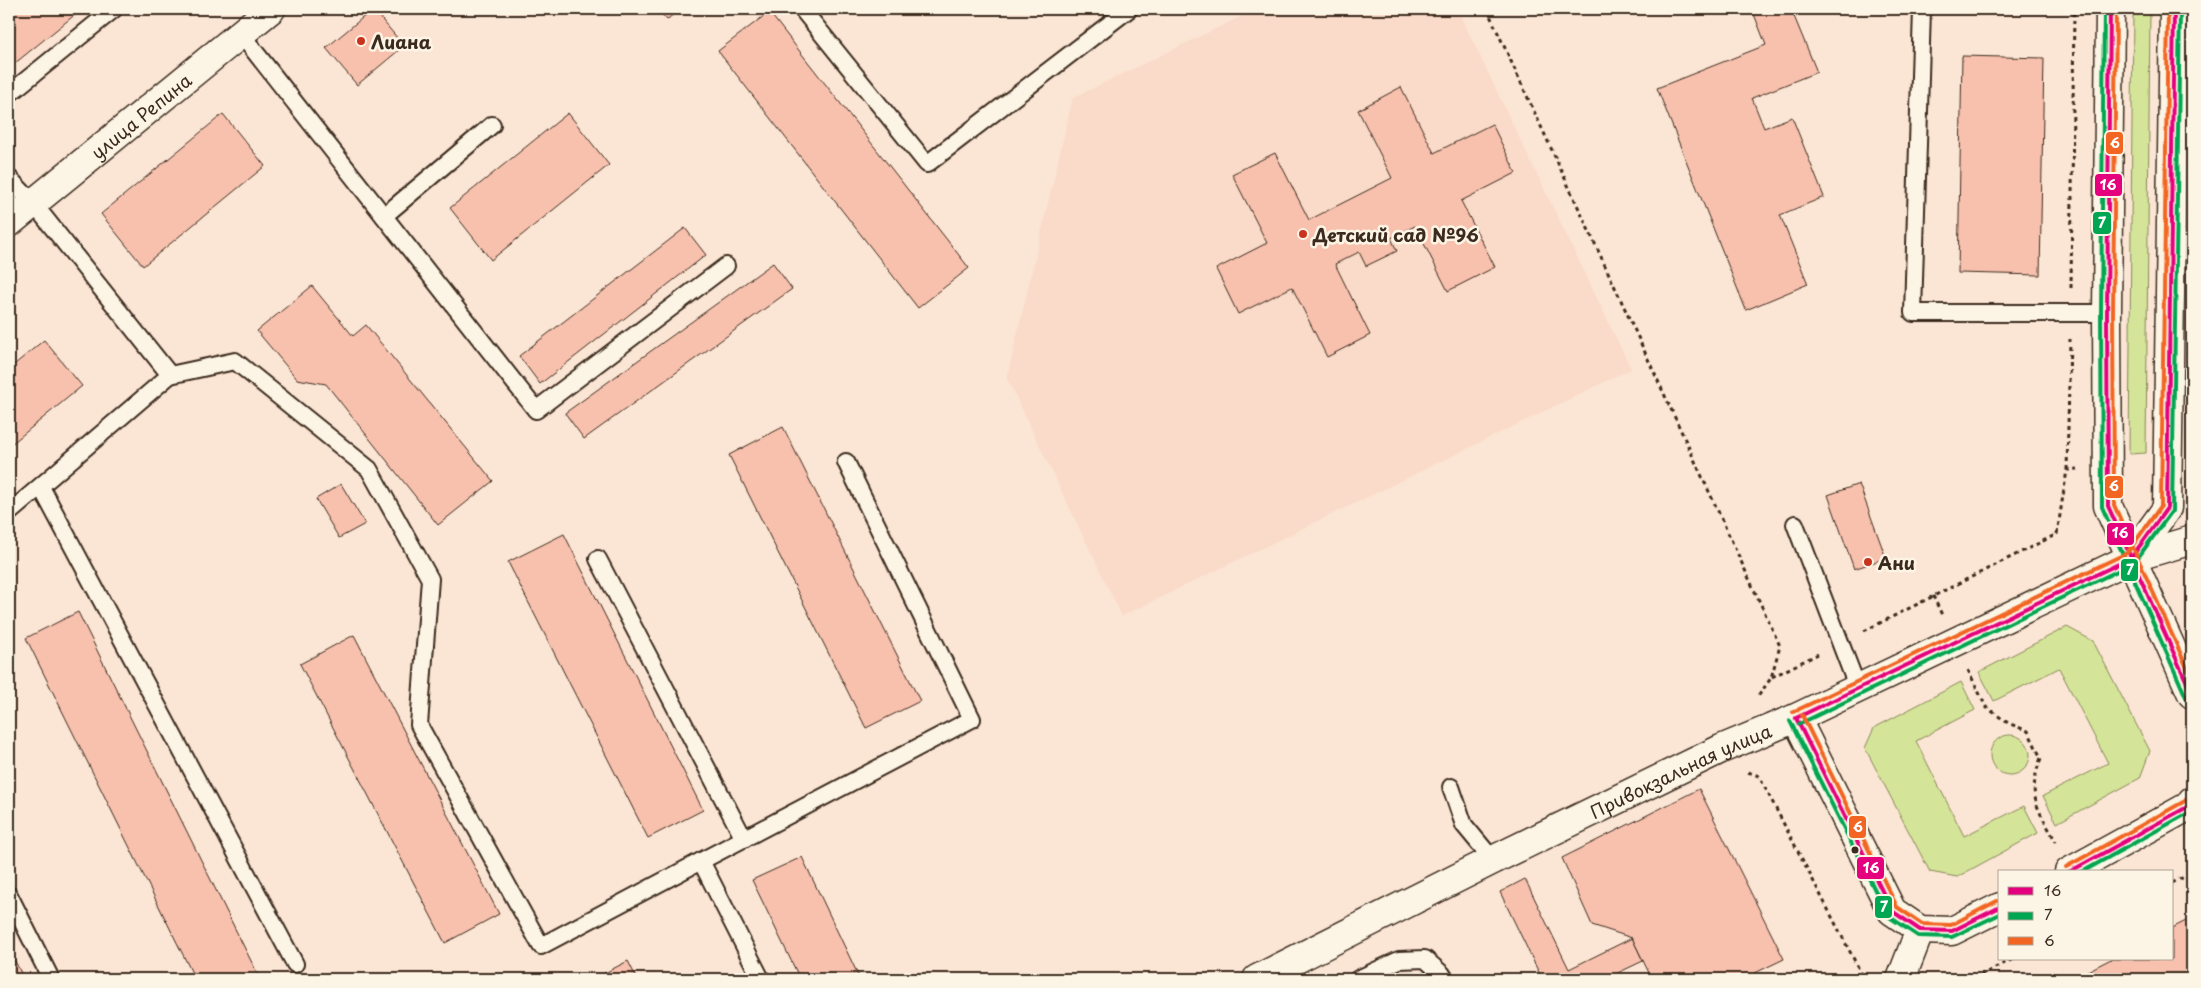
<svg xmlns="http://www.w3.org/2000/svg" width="2201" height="988" font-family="'Playpen Sans',sans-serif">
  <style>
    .built { fill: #fadac8 }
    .green { fill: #d4e498; stroke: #88875b }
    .building { fill: #f8c1ad; stroke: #3b2a1e }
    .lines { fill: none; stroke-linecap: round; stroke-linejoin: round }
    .service-casing { stroke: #3b2a1e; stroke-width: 20 }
    .minor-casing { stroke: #3b2a1e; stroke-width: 31 }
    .tertiary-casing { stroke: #3b2a1e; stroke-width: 31 }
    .path { stroke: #3b2a1e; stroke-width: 3; stroke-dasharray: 4 4; stroke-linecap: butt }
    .service { stroke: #fcf5e5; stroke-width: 16 }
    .minor { stroke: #fcf5e5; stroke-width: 28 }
    .tertiary { stroke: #fcf5e5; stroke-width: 28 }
    .bus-1-casing { stroke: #fcf5e5; stroke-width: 8 }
    .bus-2-casing { stroke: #fcf5e5; stroke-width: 8 }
    .bus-3-casing { stroke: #fcf5e5; stroke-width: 8 }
    .bus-1 { stroke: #e5007d; stroke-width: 4 }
    .bus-2 { stroke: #00a651; stroke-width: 4 }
    .bus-3 { stroke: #f26522; stroke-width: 4 }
    .poi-dot { fill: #c8321e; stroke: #fcf5e5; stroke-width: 2 }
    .bus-dot { fill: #3b2a1e; stroke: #fcf5e5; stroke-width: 2 }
    .labels { text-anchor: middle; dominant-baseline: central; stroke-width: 5; stroke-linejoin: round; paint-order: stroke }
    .poi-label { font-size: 18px; font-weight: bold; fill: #3b2a1e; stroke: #fcf5e5; text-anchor: start }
    .street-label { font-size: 18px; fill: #3b2a1e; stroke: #fcf5e5 }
    .line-badge { stroke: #fcf5e5; stroke-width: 2 }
    .badge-label { font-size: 14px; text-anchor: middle; font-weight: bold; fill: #fff }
  </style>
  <rect width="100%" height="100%" fill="#fbe5d4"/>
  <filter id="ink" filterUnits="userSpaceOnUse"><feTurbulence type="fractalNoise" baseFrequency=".02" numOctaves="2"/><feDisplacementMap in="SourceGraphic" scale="10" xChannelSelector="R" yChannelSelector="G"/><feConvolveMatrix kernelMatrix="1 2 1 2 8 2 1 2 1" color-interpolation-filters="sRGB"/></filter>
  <g filter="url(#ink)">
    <path class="built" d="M 1257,9 L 1457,9 L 1631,369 L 1122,616 L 1007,378 L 1073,98 Z"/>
    <g class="green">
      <path d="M 2133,9 L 2150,9 L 2146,453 L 2129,454 Z"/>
      <path d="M 2067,627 L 2093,641 L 2150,751 L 2140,778 L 2057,823 L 2043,796 L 2108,763 L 2059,668 L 1994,701 L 1979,672 Z"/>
      <path d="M 1961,682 L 1975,710 L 1916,741 L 1964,836 L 2024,806 L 2038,833 L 1957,877 L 1930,872 L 1865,748 L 1874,728 Z"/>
      <circle cx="2010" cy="755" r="20"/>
    </g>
    <g class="building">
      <path d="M 9,9 L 82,9 L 9,68 Z"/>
      <path d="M 373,9 L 404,46 L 357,85 L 326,48 Z"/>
      <path d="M 657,9 L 679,9 L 667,20 Z"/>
      <path d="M 1752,9 L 1791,9 L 1817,72 L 1752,98 L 1764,128 L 1792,117 L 1824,197 L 1780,215 L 1808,284 L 1746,310 L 1657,88 L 1766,45 Z"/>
      <path d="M 769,12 L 969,268 L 918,308 L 718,51 Z"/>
      <path d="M 1962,56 L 2044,58 L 2040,275 L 1958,273 Z"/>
      <path d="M 1401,87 L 1434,153 L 1492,124 L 1516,173 L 1461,201 L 1495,267 L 1448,291 L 1415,226 L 1391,238 L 1397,251 L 1366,266 L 1359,252 L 1335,264 L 1370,335 L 1327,357 L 1292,287 L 1238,314 L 1216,269 L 1267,243 L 1232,174 L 1275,153 L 1309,220 L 1392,178 L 1358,110 Z"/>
      <path d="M 568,113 L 609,165 L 491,260 L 450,208 Z"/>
      <path d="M 223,114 L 265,166 L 143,266 L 101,214 Z"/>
      <path d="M 685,228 L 706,255 L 540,384 L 519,356 Z"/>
      <path d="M 773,263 L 792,289 L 584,439 L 565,413 Z"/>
      <path d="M 312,286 L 353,336 L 366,325 L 493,481 L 438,525 L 326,384 L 297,379 L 257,331 Z"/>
      <path d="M 44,340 L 82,386 L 9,446 L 9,369 Z"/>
      <path d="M 783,427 L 920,701 L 866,728 L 729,455 Z"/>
      <path d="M 341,484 L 365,524 L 339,538 L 316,499 Z"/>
      <path d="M 1859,484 L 1886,558 L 1854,569 L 1828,495 Z"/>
      <path d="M 564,534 L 703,810 L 648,838 L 508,562 Z"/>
      <path d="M 78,612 L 260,979 L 195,979 L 26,638 Z"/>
      <path d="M 354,635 L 499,914 L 445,943 L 300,664 Z"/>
      <path d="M 1699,789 L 1784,959 L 1755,973 L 1758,979 L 1652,979 L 1632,938 L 1592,925 L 1562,858 Z"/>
      <path d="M 802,857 L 860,979 L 800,979 L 752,880 Z"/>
      <path d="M 1525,879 L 1569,969 L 1632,938 L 1643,961 L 1605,979 L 1542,979 L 1500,892 Z"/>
      <path d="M 2192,918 L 2192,979 L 2072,979 L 2111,959 L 2172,959 L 2172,928 Z"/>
      <path d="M 9,949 L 24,979 L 9,979 Z"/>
      <path d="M 628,961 L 637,979 L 593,979 Z"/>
    </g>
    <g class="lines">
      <defs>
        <g id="service">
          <path d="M 802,9 L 927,164 L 1129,9"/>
          <path d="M 1922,9 L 1913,313 L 2107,313"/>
          <path d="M 241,34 L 536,410 L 726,266"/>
          <path d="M 9,94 L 114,9"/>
          <path d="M 9,178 L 33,203 L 170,375 L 9,513"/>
          <path d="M 384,216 L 492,125"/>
          <path d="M 170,375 L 235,361 L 369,469 L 430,579 L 419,725 L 541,946 L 701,861 L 761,979"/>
          <path d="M 41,487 L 295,964"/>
          <path d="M 1795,524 L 1858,689"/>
          <path d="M 598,559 L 744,839"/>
          <path d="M 1451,787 L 1464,825 L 1493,860"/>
          <path d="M 701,861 L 972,719 L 846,462"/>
          <path d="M 9,895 L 51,979"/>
          <path d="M 1358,979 L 1399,960 L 1425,959 L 1442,974 L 1445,979"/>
        </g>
        <g id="minor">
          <path id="s1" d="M 9,223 L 271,9"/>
          <path d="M 2131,558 L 2192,540"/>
          <path d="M 1901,979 L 1920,930"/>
        </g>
        <g id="tertiary">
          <path d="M 2110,9 L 2107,313 L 2108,506 L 2192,694"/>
          <path d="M 1796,718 L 1892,911 L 1920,930 L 1952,931 L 2000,907"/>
          <path d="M 2069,872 L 2189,806 L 2192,801"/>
          <path id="s2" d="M 1257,979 L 1493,860 L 1721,749 L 1796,718 L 2131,558 L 2167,508 L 2174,9"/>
        </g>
      </defs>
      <use href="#service" class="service-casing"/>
      <use href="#minor" class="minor-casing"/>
      <use href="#tertiary" class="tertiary-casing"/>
      <g class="path">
        <path d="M 1487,9 L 1780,646 L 1771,678 L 1757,698"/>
        <path d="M 2071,288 L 2074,9"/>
        <path d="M 2067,470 L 2070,339"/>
        <path d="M 1933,596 L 1942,615"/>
        <path d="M 1864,631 L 2057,534 L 2067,470 L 2077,469"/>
        <path d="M 1968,670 L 1986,707 L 2008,723 L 2028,731 L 2041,758 C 2026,798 2038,808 2056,842"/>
        <path d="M 1772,677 L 1818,654"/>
        <path d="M 1748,772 L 1759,776 L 1861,973 L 1860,979"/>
        <path d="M 2172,883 L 2192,873"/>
        <path d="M 1973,979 L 2013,959"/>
      </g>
      <use href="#service" class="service"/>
      <use href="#minor" class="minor"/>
      <use href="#tertiary" class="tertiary"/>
      <defs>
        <g id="bus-1">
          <path d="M 2110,9 L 2107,313 L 2108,506 L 2192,694"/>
          <path d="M 1796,718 L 2131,558 L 2167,508 L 2174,9"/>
          <path d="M 1796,718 L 1892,911 L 1920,930 L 1952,931 L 2000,907"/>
          <path d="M 2069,872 L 2189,806 L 2192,801"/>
        </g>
        <g id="bus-2">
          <path d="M 2104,9 L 2101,313 L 2102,507 L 2186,697"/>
          <path d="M 1790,721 L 1888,916 L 1918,936 L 1952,937 L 2000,914"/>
          <path d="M 1799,724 L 2134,563 L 2172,511 L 2180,9"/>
          <path d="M 2082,872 L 2192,811"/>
        </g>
        <g id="bus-3">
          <path d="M 2116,9 L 2113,313 L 2114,505 L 2192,679"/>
          <path d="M 1793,712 L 2127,553 L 2161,506 L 2168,9"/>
          <path d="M 1802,715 L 1897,907 L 1922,924 L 1951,925 L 1997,901"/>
          <path d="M 2066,867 L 2185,801 L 2187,798"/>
        </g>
      </defs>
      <use href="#bus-1" class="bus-1-casing"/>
      <use href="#bus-2" class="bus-2-casing"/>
      <use href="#bus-3" class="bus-3-casing"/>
      <use href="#bus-1" class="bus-1"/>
      <use href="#bus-2" class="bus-2"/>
      <use href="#bus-3" class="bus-3"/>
    </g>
  </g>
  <g class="poi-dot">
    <circle cx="361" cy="41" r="5"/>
    <circle cx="1303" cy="234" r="5"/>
    <circle cx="1868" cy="562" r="5"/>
  </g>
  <circle class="bus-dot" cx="1855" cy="850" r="4.5"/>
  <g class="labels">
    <g class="poi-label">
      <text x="371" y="41">Лиана</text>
      <text x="1313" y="234">Детский сад №96</text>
      <text x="1878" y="562">Ани</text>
    </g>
    <g class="street-label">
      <text stroke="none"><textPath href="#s1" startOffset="170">улица Репина</textPath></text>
      <text stroke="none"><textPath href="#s2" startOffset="472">Привокзальная улица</textPath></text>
    </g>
  </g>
  <g class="line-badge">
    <rect x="2105" y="131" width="19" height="24" rx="5" fill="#f26522"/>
    <rect x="2094" y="173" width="29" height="24" rx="5" fill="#e5007d"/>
    <rect x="2092" y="211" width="20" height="24" rx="5" fill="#00a651"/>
    <rect x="2104" y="475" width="20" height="24" rx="5" fill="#f26522"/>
    <rect x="2106" y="522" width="29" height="24" rx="5" fill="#e5007d"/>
    <rect x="2120" y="558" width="19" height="24" rx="5" fill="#00a651"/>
    <rect x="1848" y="815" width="19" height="24" rx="5" fill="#f26522"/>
    <rect x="1856" y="856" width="29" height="24" rx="5" fill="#e5007d"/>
    <rect x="1874" y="895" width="19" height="24" rx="5" fill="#00a651"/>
  </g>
  <g class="badge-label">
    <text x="2115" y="148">6</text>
    <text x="2108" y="190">16</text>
    <text x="2102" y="228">7</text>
    <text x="2114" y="491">6</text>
    <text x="2120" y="538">16</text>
    <text x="2130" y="575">7</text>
    <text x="1858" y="832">6</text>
    <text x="1871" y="873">16</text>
    <text x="1884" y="912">7</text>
  </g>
  <rect width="2201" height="988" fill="none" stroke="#fcf5e5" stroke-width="30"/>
  <rect x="15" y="15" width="2171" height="958" fill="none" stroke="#3b2a1e" stroke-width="2" filter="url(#ink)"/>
  <rect x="1998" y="870" width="175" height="90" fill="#fcf5e5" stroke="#afa495"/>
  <rect x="2008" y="887" width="25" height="8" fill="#e5007d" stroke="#afa495"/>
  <text x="2044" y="896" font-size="15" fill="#3b2a1e">16</text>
  <rect x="2008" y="912" width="25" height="8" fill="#00a651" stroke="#afa495"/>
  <text x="2044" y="920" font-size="15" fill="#3b2a1e">7</text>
  <rect x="2008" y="937" width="25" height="8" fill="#f26522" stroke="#afa495"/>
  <text x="2044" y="946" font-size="15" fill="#3b2a1e">6</text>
</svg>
